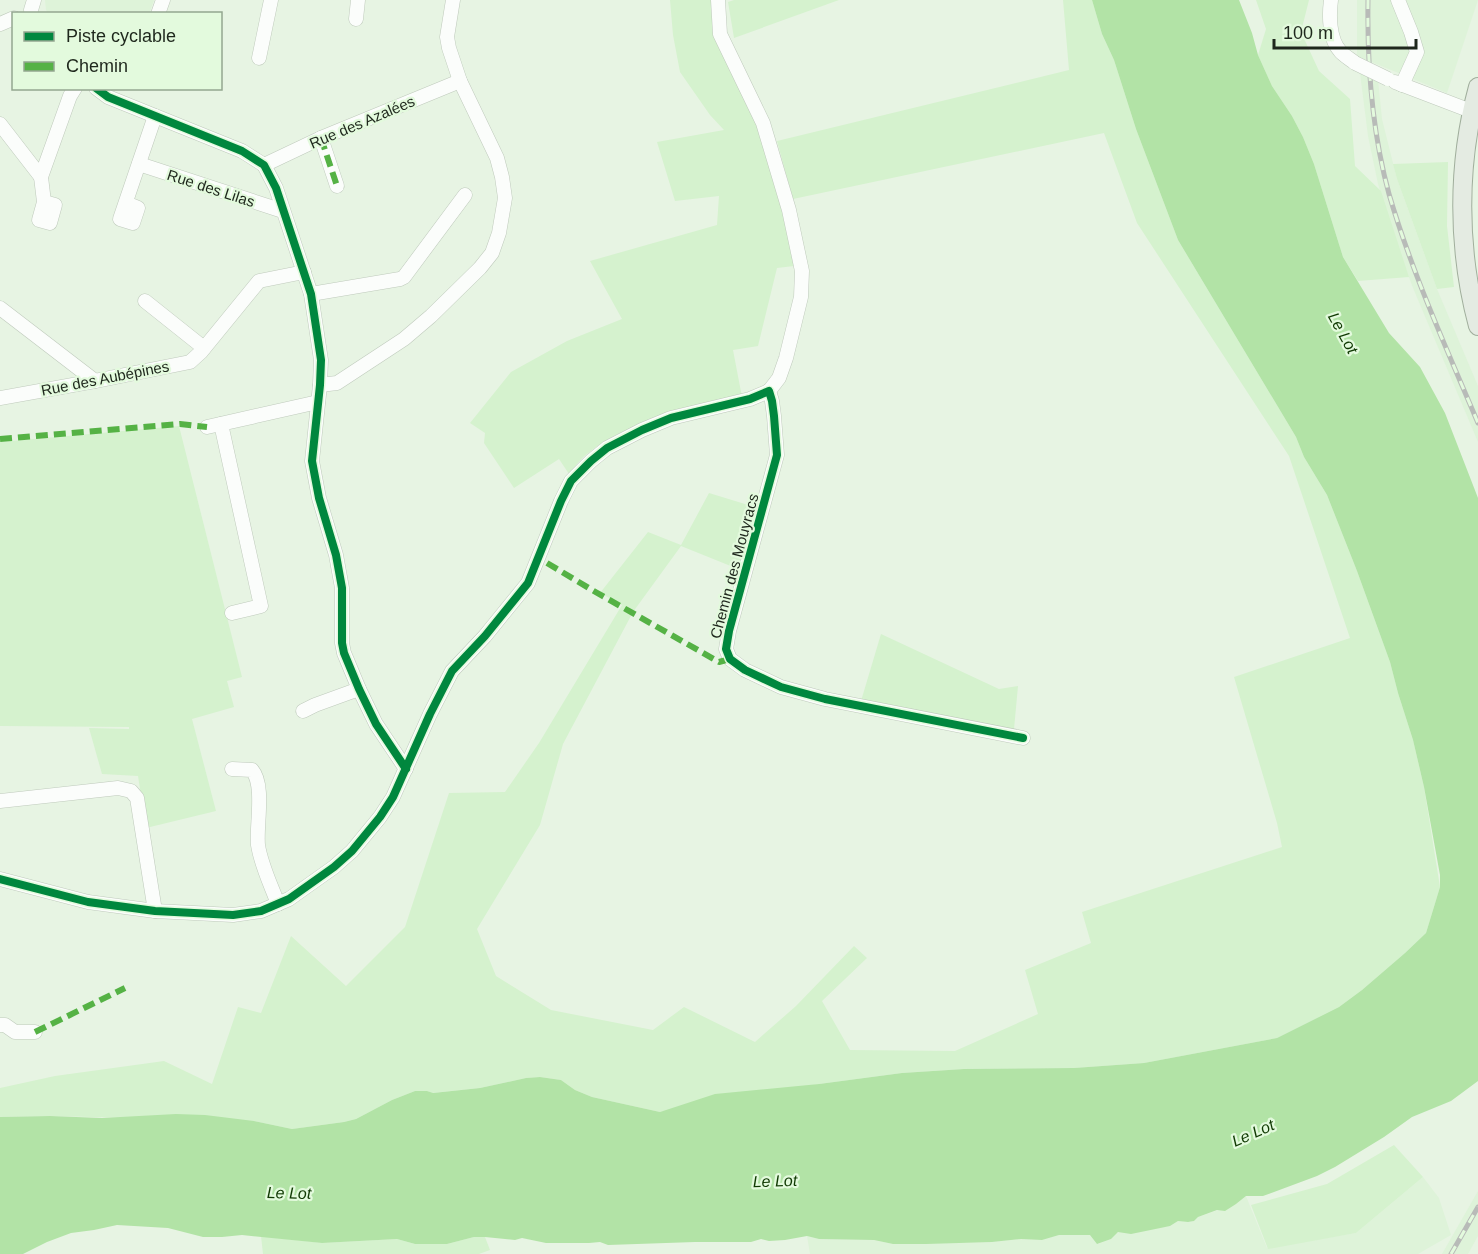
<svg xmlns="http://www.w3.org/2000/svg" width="1478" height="1254" font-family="Arial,sans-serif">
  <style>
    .built { fill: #def3d9 }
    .green { fill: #d5f2ce }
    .water { fill: #b2e3a6 }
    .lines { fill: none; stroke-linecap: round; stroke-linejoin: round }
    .minor-casing { stroke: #bfcabc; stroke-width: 15 }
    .major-casing { stroke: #a0ae9c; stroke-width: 20 }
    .minor { stroke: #fbfdfb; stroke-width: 14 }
    .major { stroke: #e4ebe2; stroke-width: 18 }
    .rail-casing { stroke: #b8bbb8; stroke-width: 5 }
    .rail { stroke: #e3fadd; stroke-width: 3; stroke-dasharray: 9; stroke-linecap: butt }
    .minor-bridge-casing { stroke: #bfcabc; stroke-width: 15; stroke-linecap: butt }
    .minor-bridge { stroke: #fbfdfb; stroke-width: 14 }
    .quiet { stroke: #55b245; stroke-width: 6; stroke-dasharray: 12 6; stroke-linecap: butt }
    .cycleway-casing { stroke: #e3fadd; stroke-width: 11 }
    .cycleway { stroke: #00873e; stroke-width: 8 }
    .labels { text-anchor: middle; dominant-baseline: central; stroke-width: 4.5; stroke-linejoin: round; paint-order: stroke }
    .street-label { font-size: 15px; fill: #1e271c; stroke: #e3fadd }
    .water-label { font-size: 16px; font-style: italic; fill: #103a03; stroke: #e3fadd }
  </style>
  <rect width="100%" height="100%" fill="#e7f4e3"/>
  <g class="built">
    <path d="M 45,0 L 154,0 L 149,14 L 48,13 L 46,10 Z"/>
    <path d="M 1357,0 L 1478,0 L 1447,93 L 1357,56 Z"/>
    <path d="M 1360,73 L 1378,80 L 1382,119 L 1397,179 L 1437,289 L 1478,386 L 1478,442 L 1413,288 L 1393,234 L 1378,184 L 1368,136 Z"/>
    <path d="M 1423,1177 L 1439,1198 L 1451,1235 L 1418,1254 L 810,1254 L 807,1236 L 819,1239 L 874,1240 L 893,1244 L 992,1242 L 1021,1239 L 1042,1240 L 1059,1235 L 1091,1235 L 1098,1244 L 1111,1239 L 1118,1232 L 1170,1226 L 1178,1221 L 1189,1222 L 1194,1221 L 1198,1217 L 1236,1204 L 1246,1196 L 1267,1248 L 1356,1233 Z"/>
    <path d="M 1478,1191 L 1478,1236 L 1468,1254 L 1442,1254 Z"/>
  </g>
  <g class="green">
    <path d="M 670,0 L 712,0 L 713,36 L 758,123 L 783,209 L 794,266 L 777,268 L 758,346 L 733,350 L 742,397 C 689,410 631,418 587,454 C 580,459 575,467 569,474 L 559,459 L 514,488 L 484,443 L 485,433 L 470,423 L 511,372 L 567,341 L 622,319 L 590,261 L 717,225 L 719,196 L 675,201 L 657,142 L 724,130 L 710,115 L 680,72 L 673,35 Z"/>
    <path d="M 734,0 L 839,0 L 734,38 L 728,2 Z"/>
    <path d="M 1063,0 L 1092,0 L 1102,34 L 1114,60 L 1136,129 L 1178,240 L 1296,437 L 1304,457 L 1327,495 L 1357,571 L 1390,662 L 1398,693 L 1413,740 L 1424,787 L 1440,887 L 1426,933 L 1405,953 L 1362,990 L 1339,1007 L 1277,1038 L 1144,1063 L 1074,1068 L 964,1069 L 902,1073 L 819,1084 L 660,1112 L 592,1097 L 575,1090 L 561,1080 L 540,1077 L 526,1078 L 480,1088 L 432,1093 L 427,1091 L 415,1091 L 392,1100 L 356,1119 L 344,1122 L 292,1129 L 254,1121 L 50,1116 L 0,1117 L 0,1088 L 55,1076 L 164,1061 L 212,1084 L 238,1007 L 261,1013 L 291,936 L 346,986 L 405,927 L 449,793 L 505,792 L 539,743 L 622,605 L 600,593 L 648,532 L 681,545 L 709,493 L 758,508 L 743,571 L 681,546 L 633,612 L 563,744 L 540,825 L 477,929 L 496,976 L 551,1010 L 653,1030 L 684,1007 L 755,1042 L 796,1006 L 854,946 L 867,958 L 822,1001 L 850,1050 L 955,1051 L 1038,1014 L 1025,970 L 1091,943 L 1082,912 L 1282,847 L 1277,823 L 1234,677 L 1350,638 L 1289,456 L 1137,223 L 1104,133 L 793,199 L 777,141 L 1069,70 Z"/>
    <path d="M 1256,0 L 1309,0 L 1301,32 L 1319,71 L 1350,99 L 1355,166 L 1381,191 L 1409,277 L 1358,281 L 1343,257 L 1314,164 L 1303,137 L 1292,116 L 1272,86 L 1258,55 L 1266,29 Z"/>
    <path d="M 1448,162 L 1447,226 L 1454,287 L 1437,289 L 1397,179 L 1393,164 Z"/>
    <path d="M 179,426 L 242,677 L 227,681 L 234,707 L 192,719 L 216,811 L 146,828 L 138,776 L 102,774 L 89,728 L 129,729 L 129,727 L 0,726 L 0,442 Z"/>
    <path d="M 881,634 L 999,689 L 1018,686 L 1014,729 L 861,701 Z"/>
    <path d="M 1394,1145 L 1423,1177 L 1356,1233 L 1268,1249 L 1251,1205 L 1327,1184 Z"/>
    <path d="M 261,1236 L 322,1243 L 397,1239 L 415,1244 L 447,1244 L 474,1237 L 485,1237 L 490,1250 L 479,1254 L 263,1254 Z"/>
  </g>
  <path class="water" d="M 1092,0 L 1239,0 L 1252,33 L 1258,55 L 1272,86 L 1292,116 L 1303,137 L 1314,164 L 1343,257 L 1389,333 L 1420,367 L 1445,413 L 1478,498 L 1478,1081 L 1451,1101 L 1412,1117 L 1384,1137 L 1335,1167 L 1317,1176 L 1263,1196 L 1246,1196 L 1236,1204 L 1225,1211 L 1217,1210 L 1198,1217 L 1194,1221 L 1188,1222 L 1178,1221 L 1170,1226 L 1131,1234 L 1118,1232 L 1111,1239 L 1097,1244 L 1090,1235 L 1059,1235 L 1042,1240 L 1021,1239 L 992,1242 L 926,1244 L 893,1244 L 874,1240 L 819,1239 L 807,1236 L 785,1240 L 769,1241 L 761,1239 L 751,1242 L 695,1242 L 608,1245 L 600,1242 L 589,1243 L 546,1243 L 522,1238 L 515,1240 L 485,1237 L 474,1237 L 447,1244 L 415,1244 L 397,1239 L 322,1243 L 242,1235 L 222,1237 L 203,1237 L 168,1228 L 117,1225 L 94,1230 L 71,1233 L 47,1242 L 23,1254 L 0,1254 L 0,1117 L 50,1116 L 102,1118 L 176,1114 L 205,1115 L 254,1121 L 292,1129 L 344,1122 L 356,1119 L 392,1100 L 415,1091 L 427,1091 L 433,1093 L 480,1088 L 526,1078 L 540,1077 L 561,1080 L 575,1090 L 592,1097 L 660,1112 L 715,1094 L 819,1084 L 902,1073 L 964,1069 L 1074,1068 L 1144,1063 L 1277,1038 L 1339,1007 L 1362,990 L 1405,953 L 1426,933 L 1440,887 L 1440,875 L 1424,787 L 1413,740 L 1398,693 L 1390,662 L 1357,571 L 1327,495 L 1304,457 L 1296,437 L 1178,240 L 1136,129 L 1114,60 L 1102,34 Z"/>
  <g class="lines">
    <defs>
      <g id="minor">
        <path d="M 718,0 L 720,34 L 763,123 L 789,210 L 802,271 L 801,297 L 786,358 L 779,378 L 769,391"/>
        <path d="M 1331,0 C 1329,15 1329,39 1340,51 C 1343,55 1350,59 1355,63"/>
        <path d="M 1398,0 L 1411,32 L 1417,52 L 1402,85"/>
        <path d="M 31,10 L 34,0"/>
        <path d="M 158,14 L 163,0"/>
        <path d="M 356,19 L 358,0"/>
        <path d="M 0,24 L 14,18"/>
        <path d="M 259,58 L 271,0"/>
        <path d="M 1395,82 L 1471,111"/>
        <path d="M 96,88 L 108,97 L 242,151 L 264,165 L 276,188 L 311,294 L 321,360 L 320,385 L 312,461 L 319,498 L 336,555 L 342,588 L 342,643 L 344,653 L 359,689 L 376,724 L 406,769"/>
        <path d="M 0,124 L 41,177 L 70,96 L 75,88"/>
        <path d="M 321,138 L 337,186"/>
        <path d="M 139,164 L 283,211"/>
        <path d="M 264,165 L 321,138 L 460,81"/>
        <path d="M 41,177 L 44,202 L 39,220 L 50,223 L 55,205 L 44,202"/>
        <path d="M 126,203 L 138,208 L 133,223 L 120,219 L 155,116"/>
        <path d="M 311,294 L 400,279 L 404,277 L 465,195"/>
        <path d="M 145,301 L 204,348"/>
        <path d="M 0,308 L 95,381"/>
        <path d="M 320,385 L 337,383 L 404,339 L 431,316 L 480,268 L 492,253 L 499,233 L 505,198 L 502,177 L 497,158 L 460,81 L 449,48 L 447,37 L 453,0"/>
        <path d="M 769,391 L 772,401 L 774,416 L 777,455 L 729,631 L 726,649 L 730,659 L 745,670 L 781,687 L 825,699 L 1023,738"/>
        <path d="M 0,398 L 95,381 L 190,362 L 201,352 L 259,281 L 304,272"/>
        <path d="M 221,424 L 261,606 L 232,613"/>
        <path d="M 207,427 L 318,402"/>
        <path d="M 303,711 L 315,705 L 359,689"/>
        <path d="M 232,769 L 252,770 C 265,785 256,826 258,845 C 261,865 271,885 278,904"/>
        <path d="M 0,801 L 118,788 L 131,791 L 137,798 L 155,911"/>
        <path d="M 0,879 L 88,902 L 155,911 L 233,915 L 261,911 L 289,899 L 334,867 L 352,851 L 380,817 L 393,797 L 430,714 L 452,671 L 485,636 L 528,583 L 561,501 L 571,481 L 591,461 L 607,448 L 642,430 L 671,418 L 750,399 L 769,391"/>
        <path d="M 0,1025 L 5,1025 L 15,1032 L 35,1032"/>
      </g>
      <path id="major" d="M 1478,87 C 1457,164 1457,248 1478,326"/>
    </defs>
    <use href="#minor" class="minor-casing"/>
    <use href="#major" class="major-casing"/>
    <use href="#minor" class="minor"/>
    <use href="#major" class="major"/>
    <defs>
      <g id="rail">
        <path d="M 1368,0 C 1367,64 1372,132 1389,194 C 1412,273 1446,347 1478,423"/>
        <path d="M 1451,1254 L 1478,1207"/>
      </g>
    </defs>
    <use href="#rail" class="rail-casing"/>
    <use href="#rail" class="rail"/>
    <defs>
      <path id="minor-bridge" d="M 1355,63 L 1388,79"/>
    </defs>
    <use href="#minor-bridge" class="minor-bridge-casing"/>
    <use href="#minor-bridge" class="minor-bridge"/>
    <g class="quiet">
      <path d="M 321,138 L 337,186"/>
      <path d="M 0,439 L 180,424 L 207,427"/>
      <path d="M 547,563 L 592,590 L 719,662 L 730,659"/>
      <path d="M 35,1032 L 125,988"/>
    </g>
    <defs>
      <g id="cycleway">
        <path d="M 96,88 L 108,97 L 242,151 L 264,165 L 276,188 L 311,294 L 321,360 L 320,385 L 312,461 L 319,498 L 336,555 L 342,588 L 342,643 L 344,653 L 359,689 L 376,724 L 406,769"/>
        <path d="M 0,879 L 88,902 L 155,911 L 233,915 L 261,911 L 289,899 L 334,867 L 352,851 L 380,817 L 393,797 L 430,714 L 452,671 L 485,636 L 528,583 L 561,501 L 571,481 L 591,461 L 607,448 L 642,430 L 671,418 L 750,399 L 769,391 L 772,401 L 774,416 L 777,455 L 729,631 L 726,649 L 730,659 L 745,670 L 781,687 L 825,699 L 1023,738"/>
      </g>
    </defs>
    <use href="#cycleway" class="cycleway-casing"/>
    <use href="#cycleway" class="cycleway"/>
  </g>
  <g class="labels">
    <g class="street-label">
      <text transform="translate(362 122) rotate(-23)">Rue des Azalées</text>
      <text transform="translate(211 188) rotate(18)">Rue des Lilas</text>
      <text transform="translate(105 378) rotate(-11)">Rue des Aubépines</text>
      <text transform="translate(734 566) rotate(-75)">Chemin des Mouyracs</text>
    </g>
    <g class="water-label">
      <text transform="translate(1343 333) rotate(61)">Le Lot</text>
      <text transform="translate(1253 1133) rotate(-24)">Le Lot</text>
      <text transform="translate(775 1181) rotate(-2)">Le Lot</text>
      <text transform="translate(289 1193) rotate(1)">Le Lot</text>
    </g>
  </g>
  <rect x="12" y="12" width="210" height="78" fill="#e3fadd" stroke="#94a690" stroke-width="1.5"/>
  <rect x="24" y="32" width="30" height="9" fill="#00873e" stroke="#94a690" stroke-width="1.5"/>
  <text x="66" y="42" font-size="18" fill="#1e271c">Piste cyclable</text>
  <rect x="24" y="62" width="30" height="9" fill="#55b245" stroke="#94a690" stroke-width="1.5"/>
  <text x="66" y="72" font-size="18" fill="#1e271c">Chemin</text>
  <path d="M1274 39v9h142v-9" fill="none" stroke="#1e271c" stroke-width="3"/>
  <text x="1283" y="39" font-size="18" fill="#1e271c" stroke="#e3fadd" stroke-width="4.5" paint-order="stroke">100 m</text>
</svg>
